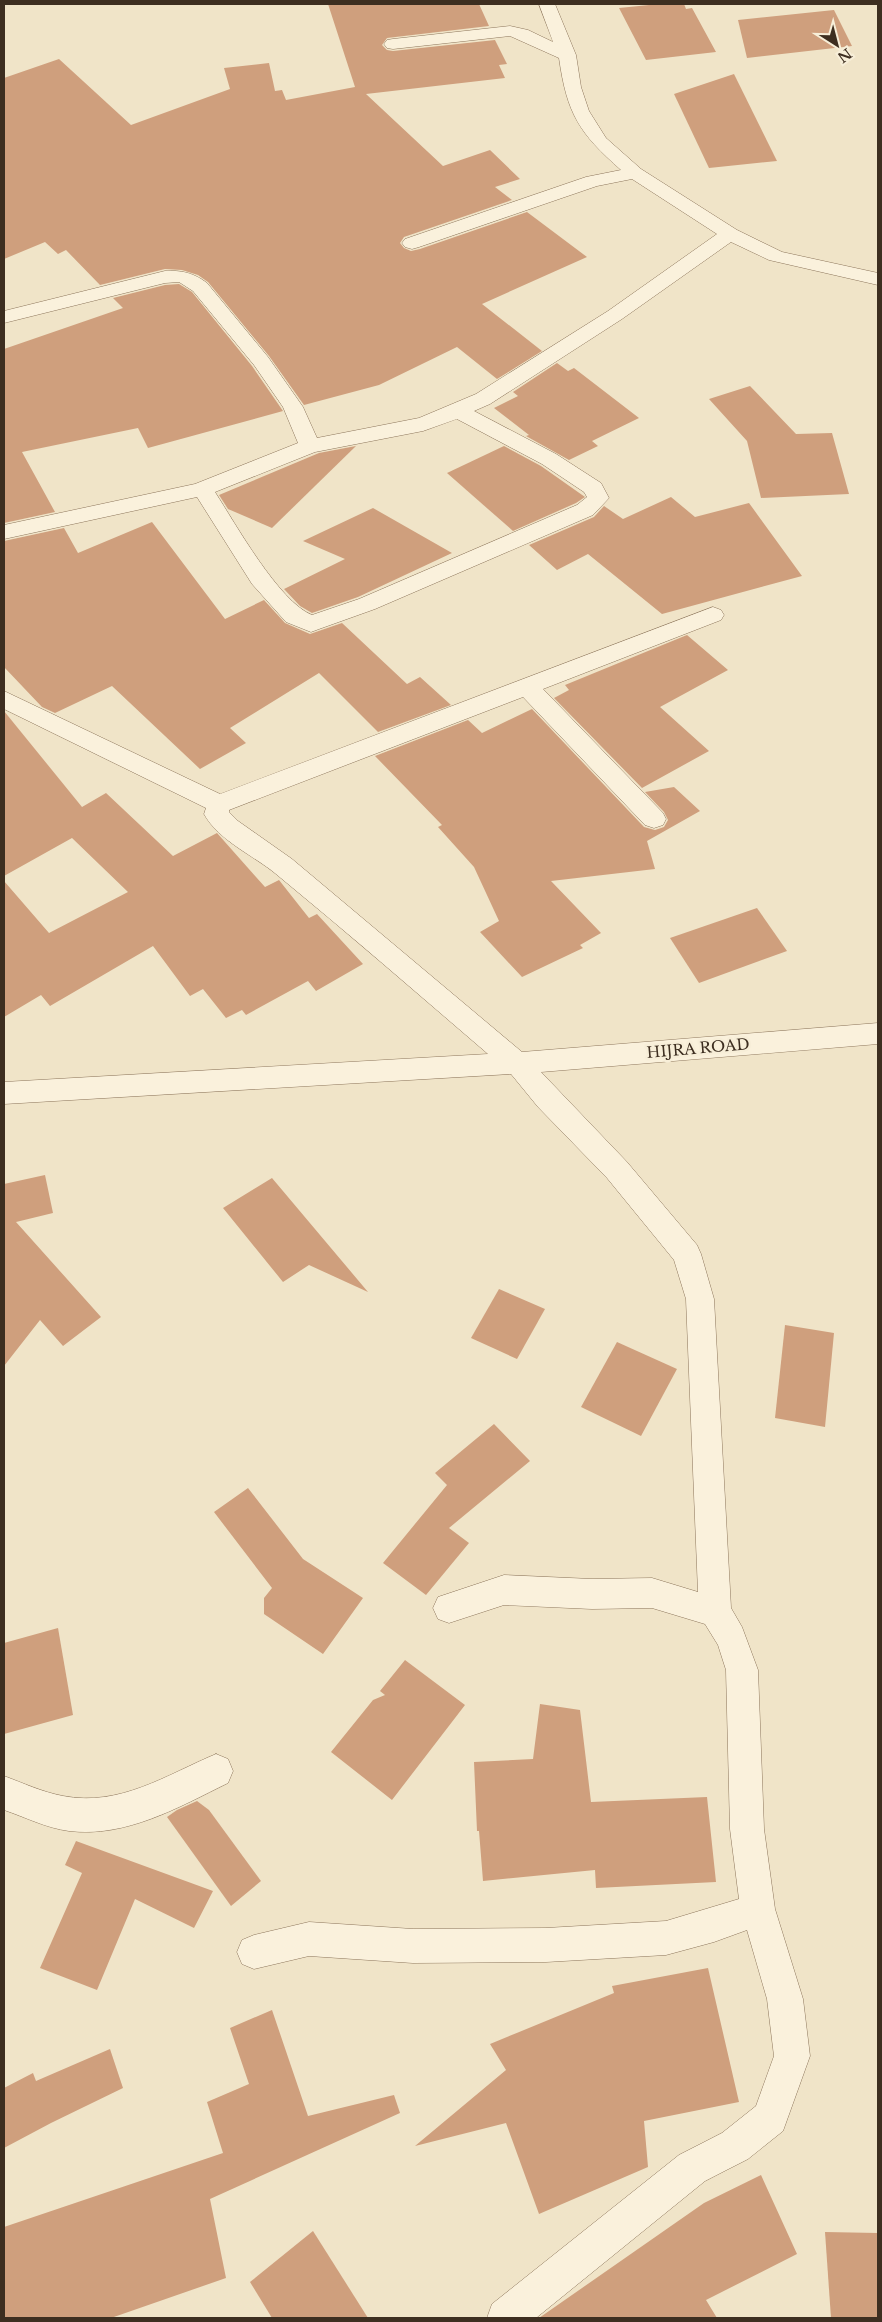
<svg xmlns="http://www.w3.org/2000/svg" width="882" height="2322" font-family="'Libre Baskerville',serif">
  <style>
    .building { fill: #cf9f7d }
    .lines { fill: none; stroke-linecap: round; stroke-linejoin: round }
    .minor-casing { stroke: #8d765c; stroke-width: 1 }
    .minor { fill: #faf1dc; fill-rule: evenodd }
    .labels { text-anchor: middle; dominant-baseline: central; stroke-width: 5; stroke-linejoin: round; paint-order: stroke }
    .street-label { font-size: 15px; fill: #3d2e20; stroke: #f7eed8 }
  </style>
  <rect width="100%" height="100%" fill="#f0e4c8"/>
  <g class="building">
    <path d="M 328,4 L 479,4 L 489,26 L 387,38 L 382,45 L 387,50 L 393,51 L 495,40 L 507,64 L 499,65 L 505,78 L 366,94 L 443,166 L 490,150 L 520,179 L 495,187 L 512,200 L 404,237 L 400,243 L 404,248 L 411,251 L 420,249 L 527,212 L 587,257 L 482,304 L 542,351 L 497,379 L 457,347 L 379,385 L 304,405 L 269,356 L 208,282 L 198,275 L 182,270 L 165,269 L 100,285 L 66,250 L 58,254 L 45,242 L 4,259 L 4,78 L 59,59 L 131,125 L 230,89 L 224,68 L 269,63 L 275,91 L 282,90 L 286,100 L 355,87 Z"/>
    <path d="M 659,4 L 684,4 L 686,9 L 692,8 L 716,52 L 646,60 L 619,8 Z"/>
    <path d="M 834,10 L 852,46 L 747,58 L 738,20 Z"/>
    <path d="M 734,74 L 777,161 L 709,168 L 674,94 Z"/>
    <path d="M 179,284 L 192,292 L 252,366 L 283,411 L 148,448 L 138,428 L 22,452 L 55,512 L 4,523 L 4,349 L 123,308 L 113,298 L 165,285 Z"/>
    <path d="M 557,363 L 568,371 L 574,368 L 639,418 L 592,441 L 598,446 L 569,460 L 526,436 L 529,435 L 494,408 L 518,396 L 513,392 Z"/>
    <path d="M 750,386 L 796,434 L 832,433 L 849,494 L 761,498 L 747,441 L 709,399 Z"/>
    <path d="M 356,446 L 272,528 L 228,509 L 219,495 L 319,453 Z"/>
    <path d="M 504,446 L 541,466 L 585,497 L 576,503 L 513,531 L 447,473 Z"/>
    <path d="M 671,497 L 695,517 L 749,503 L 802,576 L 662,614 L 588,554 L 557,570 L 529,545 L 594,517 L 604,506 L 623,519 Z"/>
    <path d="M 373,508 L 452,553 L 358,597 L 312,613 L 300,606 L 284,589 L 345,559 L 303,541 Z"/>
    <path d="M 152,522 L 225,619 L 264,600 L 285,623 L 310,634 L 342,623 L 407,684 L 420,677 L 451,705 L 378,732 L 319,673 L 230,728 L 246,743 L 200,769 L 112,686 L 55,713 L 42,707 L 4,667 L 4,541 L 64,528 L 78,553 Z"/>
    <path d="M 687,635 L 728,670 L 660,707 L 709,751 L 642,788 L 554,698 L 569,690 L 565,685 Z"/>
    <path d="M 532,709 L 644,827 L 655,830 L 664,827 L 668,820 L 664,812 L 645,792 L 674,787 L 700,811 L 647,841 L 655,869 L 551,881 L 601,933 L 580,945 L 583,948 L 522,977 L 480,932 L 499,921 L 474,867 L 438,827 L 442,825 L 375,756 L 468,720 L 482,733 Z"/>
    <path d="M 4,711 L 82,807 L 106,793 L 173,856 L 217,833 L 265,887 L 279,880 L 309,918 L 317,914 L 363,964 L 316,991 L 308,981 L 246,1015 L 242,1010 L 226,1018 L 203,989 L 190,996 L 153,946 L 50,1006 L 41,995 L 4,1017 L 4,881 L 49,933 L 128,892 L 72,838 L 4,876 Z"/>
    <path d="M 757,908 L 787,951 L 699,983 L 670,938 Z"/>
    <path d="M 45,1175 L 53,1213 L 16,1222 L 101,1317 L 63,1346 L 40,1320 L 4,1366 L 4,1184 Z"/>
    <path d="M 272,1178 L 368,1292 L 309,1265 L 283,1282 L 223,1208 Z"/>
    <path d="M 499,1289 L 545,1309 L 517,1359 L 471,1338 Z"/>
    <path d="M 785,1325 L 834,1333 L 825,1427 L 775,1418 Z"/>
    <path d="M 617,1342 L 677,1369 L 641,1436 L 581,1407 Z"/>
    <path d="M 494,1424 L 530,1461 L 449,1528 L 469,1543 L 426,1595 L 383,1563 L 447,1485 L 435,1473 Z"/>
    <path d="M 248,1488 L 303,1559 L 363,1598 L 323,1654 L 264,1614 L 264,1598 L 272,1588 L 214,1512 Z"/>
    <path d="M 58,1628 L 73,1715 L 4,1734 L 4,1643 Z"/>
    <path d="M 405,1660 L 465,1705 L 392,1800 L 331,1752 L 373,1700 L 385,1695 L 380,1691 Z"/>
    <path d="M 540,1704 L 580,1710 L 591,1802 L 707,1797 L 716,1882 L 596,1888 L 595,1870 L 483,1881 L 479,1831 L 477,1831 L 474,1762 L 533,1759 Z"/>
    <path d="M 197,1801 L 209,1810 L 261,1881 L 231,1906 L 167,1817 L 177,1810 Z"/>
    <path d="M 76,1841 L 213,1891 L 194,1928 L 135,1899 L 97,1990 L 40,1968 L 82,1873 L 65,1865 Z"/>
    <path d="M 708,1968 L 739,2102 L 644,2121 L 648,2167 L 539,2214 L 506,2123 L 415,2146 L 506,2070 L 490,2044 L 614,1993 L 612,1986 Z"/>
    <path d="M 272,2010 L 308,2116 L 394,2095 L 400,2113 L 210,2199 L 226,2278 L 111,2318 L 4,2318 L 4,2227 L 223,2153 L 207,2102 L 249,2084 L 230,2028 Z"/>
    <path d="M 110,2049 L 123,2088 L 51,2123 L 4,2148 L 4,2088 L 33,2073 L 36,2081 Z"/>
    <path d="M 761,2175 L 797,2254 L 706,2300 L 717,2318 L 539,2318 L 704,2203 Z"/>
    <path d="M 313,2231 L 368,2318 L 272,2318 L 250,2282 Z"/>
    <path d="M 825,2232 L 878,2233 L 878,2318 L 831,2318 Z"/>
  </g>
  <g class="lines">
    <defs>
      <g id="minor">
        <path d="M 539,4 L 555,4 L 576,55 L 581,87 L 589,111 L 606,138 L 641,169 L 737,230 L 782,252 L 878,273 L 878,285 L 769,260 L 731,242 L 622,319 L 490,404 L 474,411 L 556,454 L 601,483 L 609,498 L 593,515 L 375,609 L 319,629 L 311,632 L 286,622 L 252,584 L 197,497 L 4,539 L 4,525 L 195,484 L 298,443 L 283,407 L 254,365 L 193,291 L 179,282 L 165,283 L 4,323 L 4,311 L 165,271 C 181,270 194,273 207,283 L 268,357 L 303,407 L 317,438 L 419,418 L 476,394 L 608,311 L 717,234 L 632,179 L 597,186 L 419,247 L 412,249 L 405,247 L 402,243 L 405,239 L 586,177 L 621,170 C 579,133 567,114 559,58 L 510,36 L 393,49 L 387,48 L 384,44 L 387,40 L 393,39 L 510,26 L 528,30 L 553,42 ZM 457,419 L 542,464 L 584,492 L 587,497 L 577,505 L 359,599 L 312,615 C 279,602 235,523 215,492 L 315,452 L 423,431 Z"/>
        <path d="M 713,607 L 721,610 L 724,615 L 721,620 L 543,689 L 663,813 L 666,819 L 663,825 L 654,828 L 645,825 L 523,697 L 229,810 L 229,812 L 238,821 L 292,859 L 522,1052 L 878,1023 L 878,1044 L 541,1072 L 627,1162 L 697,1245 L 701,1254 L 714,1299 L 731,1608 L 742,1627 L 758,1670 L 764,1829 L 775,1909 L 803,1999 L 810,2056 L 783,2131 L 748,2159 L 705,2181 L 536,2318 L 487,2318 L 492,2304 L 679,2155 L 722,2133 L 756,2106 L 774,2056 L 767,1999 L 747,1930 L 714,1942 L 666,1955 L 546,1962 L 413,1963 L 309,1956 L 254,1969 L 242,1964 L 237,1952 L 242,1940 L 254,1935 L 309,1922 L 413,1929 L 546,1928 L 666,1921 L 739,1899 L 730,1829 L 726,1670 L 718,1645 L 705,1624 L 652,1608 L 592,1609 L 504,1605 L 449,1623 L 438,1619 L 433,1608 L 438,1597 L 504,1575 L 592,1579 L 652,1578 L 698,1592 L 686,1299 L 674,1260 L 607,1178 L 538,1107 L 511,1074 L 4,1104 L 4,1082 L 488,1054 C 418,994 348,933 276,874 C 253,855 219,841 204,814 L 206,808 L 4,709 L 4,691 L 220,794 Z"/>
        <path d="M 216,1754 L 228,1759 L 233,1771 L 228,1783 C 179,1807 126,1838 69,1831 C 46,1828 25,1817 4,1810 L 4,1776 C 23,1783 42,1792 63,1796 C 120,1807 166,1775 216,1754 Z"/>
      </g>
    </defs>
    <use href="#minor" class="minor-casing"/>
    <use href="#minor" class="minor"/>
  </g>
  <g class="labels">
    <g class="street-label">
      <text transform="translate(698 1048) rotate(-5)">HIJRA ROAD</text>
    </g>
  </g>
  <rect width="882" height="2322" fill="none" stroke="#3d2e20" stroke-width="10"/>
  <g transform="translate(837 45) rotate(144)" stroke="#f7eed8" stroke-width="4" paint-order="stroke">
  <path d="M0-4L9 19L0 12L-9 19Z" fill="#3d2e20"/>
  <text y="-8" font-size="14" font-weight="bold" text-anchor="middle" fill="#3d2e20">N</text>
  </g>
</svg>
